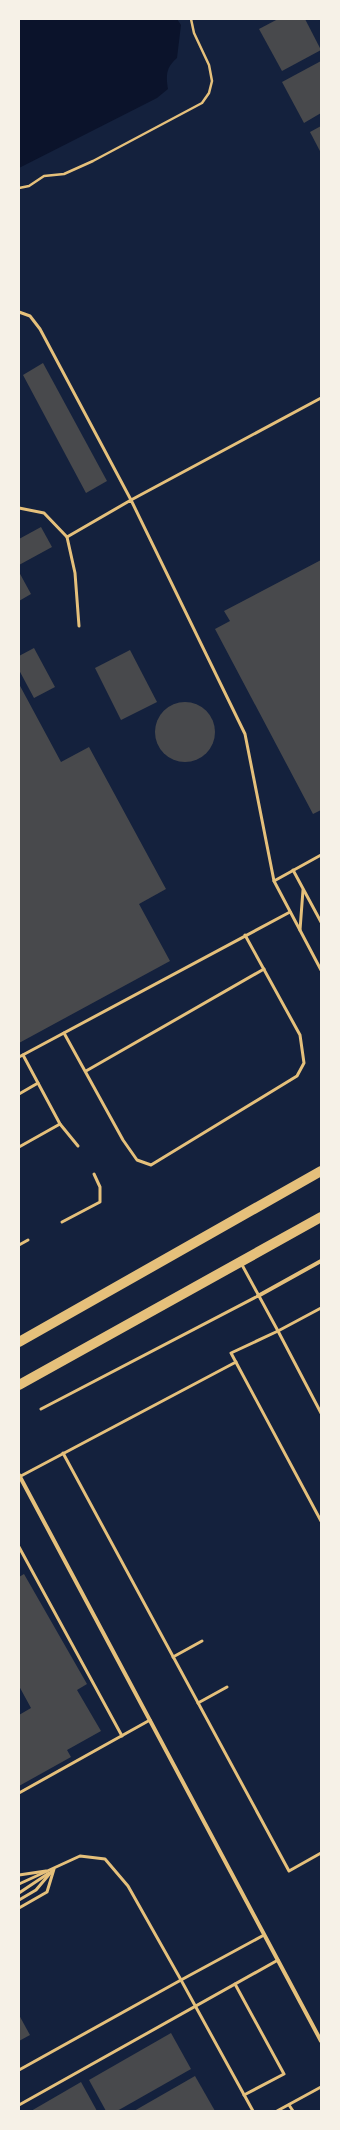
<svg xmlns="http://www.w3.org/2000/svg" width="340" height="2130" font-family="'Times New Roman',serif">
  <style>
    .water { fill: #0b132b }
    .building { fill: #48494c }
    .lines { fill: none; stroke-linecap: round; stroke-linejoin: round }
    .path { stroke: #e5c07b; stroke-width: 2.5 }
    .service { stroke: #e5c07b; stroke-width: 3 }
    .minor { stroke: #e5c07b; stroke-width: 4 }
    .primary { stroke: #e5c07b; stroke-width: 10 }
  </style>
  <rect width="100%" height="100%" fill="#14213d"/>
  <path class="water" d="M 19,19 L 177,19 L 181,25 L 177,58 C 166,68 166,74 168,89 L 157,98 L 19,168 Z"/>
  <g class="building">
    <path d="M 278,19 L 305,19 L 321,50 L 282,71 L 259,29 Z"/>
    <path d="M 321,61 L 321,113 L 304,123 L 282,82 Z"/>
    <path d="M 321,126 L 321,153 L 310,132 Z"/>
    <path d="M 43,363 L 107,481 L 86,493 L 23,375 Z"/>
    <path d="M 41,527 L 52,547 L 19,565 L 19,539 Z"/>
    <path d="M 321,560 L 321,810 L 313,814 L 215,629 L 230,621 L 224,611 Z"/>
    <path d="M 19,572 L 31,594 L 19,601 Z"/>
    <path d="M 34,648 L 55,687 L 34,698 L 19,670 L 19,656 Z"/>
    <path d="M 130,650 L 157,702 L 121,720 L 95,668 Z"/>
    <path d="M 19,684 L 61,762 L 89,747 L 166,889 L 139,904 L 170,961 L 19,1043 Z"/>
    <circle cx="185" cy="732" r="30"/>
    <path d="M 24,1574 L 87,1684 L 77,1690 L 101,1731 L 67,1750 L 71,1757 L 19,1786 L 19,1715 L 31,1708 L 19,1686 L 19,1577 Z"/>
    <path d="M 19,2015 L 30,2035 L 19,2041 Z"/>
    <path d="M 171,2033 L 191,2069 L 117,2111 L 106,2111 L 89,2080 Z"/>
    <path d="M 195,2076 L 215,2111 L 134,2111 Z"/>
    <path d="M 81,2082 L 97,2111 L 31,2111 Z"/>
  </g>
  <g class="lines">
    <path class="path" d="M 19,188 L 29,186 L 44,176 L 64,174 L 93,161 L 202,103 L 209,93 L 212,81 L 209,65 L 194,33 L 191,19"/>
    <g class="service">
      <path d="M 19,312 L 30,316 L 40,329 L 131,500 L 321,398"/>
      <path d="M 19,508 L 44,513 L 67,537 L 131,500 L 245,734 L 274,881 L 321,970"/>
      <path d="M 67,537 L 75,573 L 79,626"/>
      <path d="M 293,870 L 321,922"/>
      <path d="M 274,881 L 321,855"/>
      <path d="M 300,930 L 303,890"/>
      <path d="M 64,1033 L 123,1140 L 137,1160 L 151,1165 L 297,1076 L 304,1063 L 300,1035 L 245,935"/>
      <path d="M 19,1057 L 290,912"/>
      <path d="M 86,1071 L 264,969"/>
      <path d="M 19,1094 L 38,1083"/>
      <path d="M 60,1124 L 78,1146"/>
      <path d="M 19,1147 L 60,1124 L 23,1055"/>
      <path d="M 62,1222 L 100,1202 L 100,1187 L 94,1174"/>
      <path d="M 19,1245 L 28,1240"/>
      <path d="M 241,1263 L 278,1331 L 231,1353 L 321,1521"/>
      <path d="M 321,1308 L 278,1331 L 321,1413"/>
      <path d="M 41,1409 L 258,1296"/>
      <path d="M 63,1453 L 289,1871 L 321,1853"/>
      <path d="M 19,1477 L 236,1362"/>
      <path d="M 19,1547 L 122,1736"/>
      <path d="M 173,1657 L 202,1641"/>
      <path d="M 198,1703 L 227,1687"/>
      <path d="M 19,1793 L 150,1720"/>
      <path d="M 19,1875 L 46,1871"/>
      <path d="M 19,1884 L 80,1856 L 105,1859 L 128,1886 L 181,1980 L 19,2070"/>
      <path d="M 19,1893 L 49,1873"/>
      <path d="M 19,1900 L 36,1890 L 52,1871"/>
      <path d="M 19,1908 L 47,1892 L 54,1869"/>
      <path d="M 235,1984 L 284,2074 L 244,2095"/>
      <path d="M 19,2105 L 278,1960"/>
      <path d="M 289,2105 L 293,2111"/>
      <path d="M 253,2111 L 181,1980 L 264,1935"/>
      <path d="M 277,2111 L 321,2087"/>
    </g>
    <g class="minor">
      <path d="M 258,1296 L 321,1261"/>
      <path d="M 19,1475 L 321,2041"/>
    </g>
    <g class="primary">
      <path d="M 19,1342 L 321,1171"/>
      <path d="M 19,1385 L 321,1217"/>
    </g>
  </g>
  <rect width="340" height="2130" fill="none" stroke="#f6f1e7" stroke-width="40"/>
</svg>
